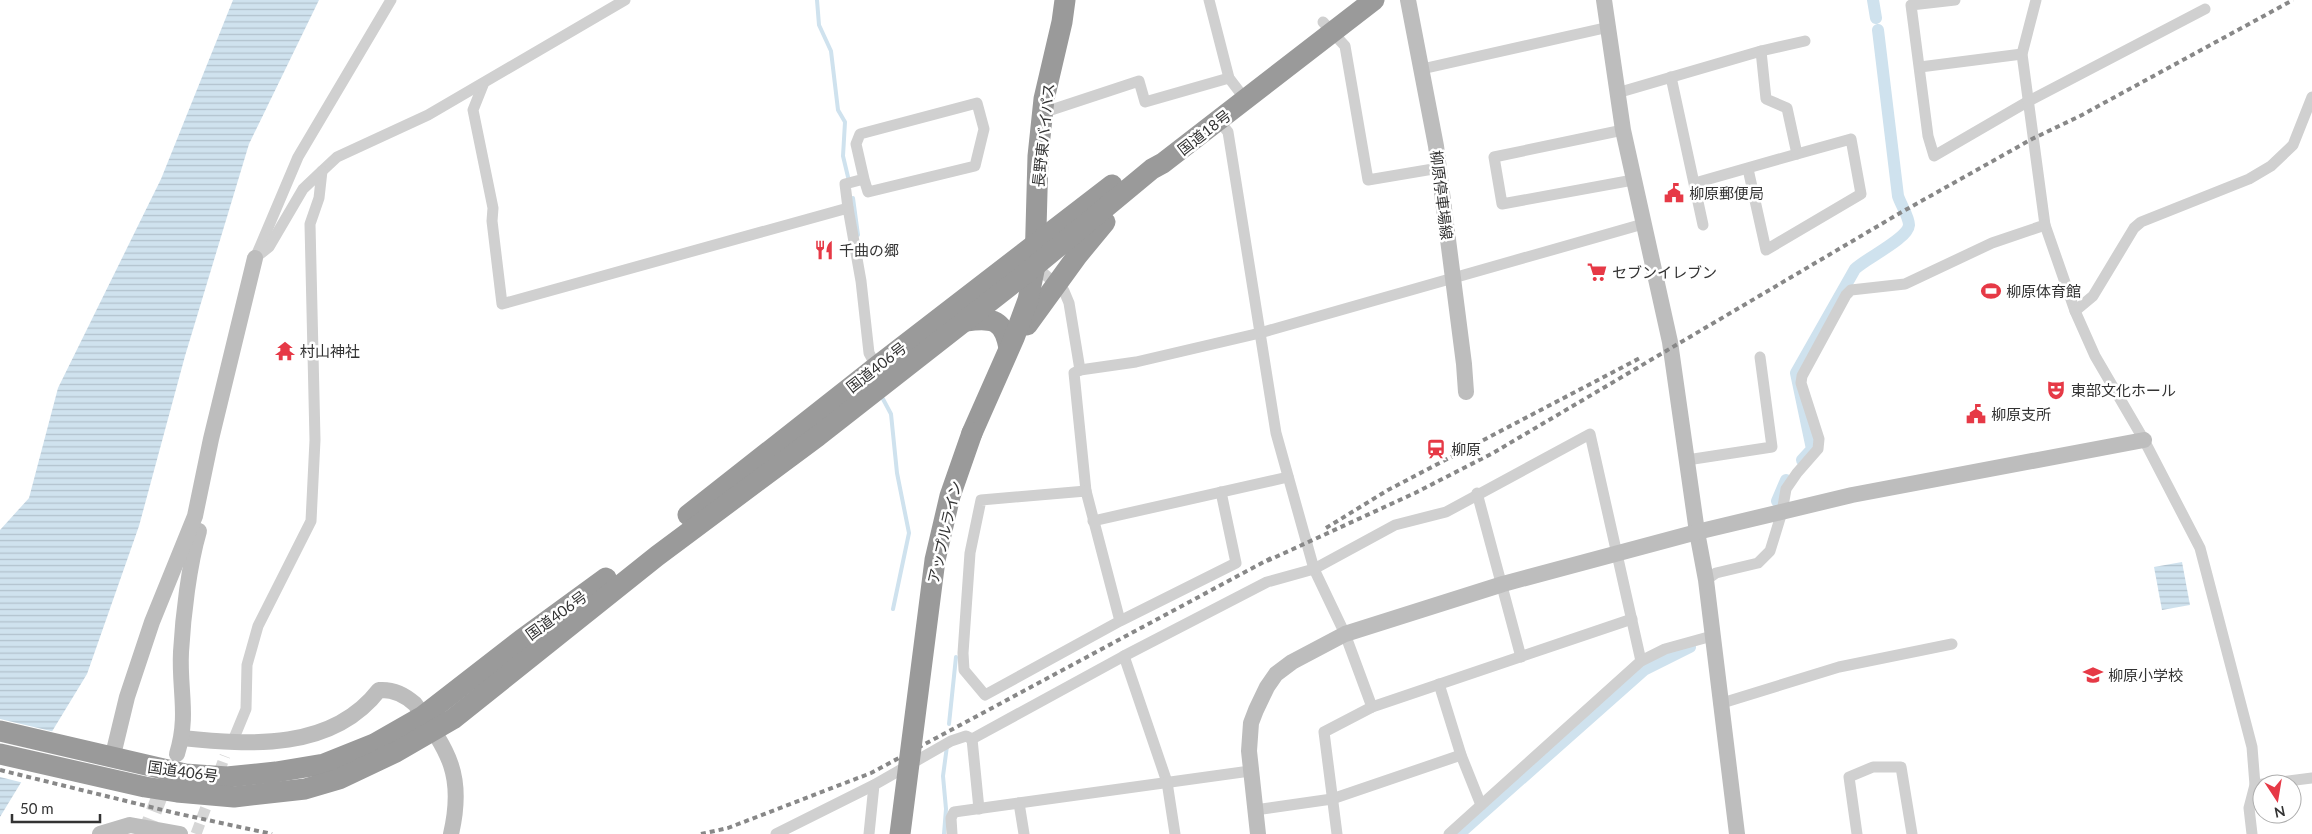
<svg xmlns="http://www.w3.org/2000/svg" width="2312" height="834" font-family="Lato,'Noto Sans JP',sans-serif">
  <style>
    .water { fill: url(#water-rules) }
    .pier { fill: #fff }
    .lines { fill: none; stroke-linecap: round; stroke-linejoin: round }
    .stream { stroke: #cfe2ee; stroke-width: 4 }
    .canal { stroke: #cfe2ee; stroke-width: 12 }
    .street-tunnel { stroke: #d6d6d6; stroke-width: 11; stroke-dasharray: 11 5.5; stroke-linecap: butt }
    .secondary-tunnel { stroke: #d6d6d6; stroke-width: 16; stroke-dasharray: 16 8; stroke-linecap: butt }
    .street { stroke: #d0d0d0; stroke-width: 11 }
    .secondary { stroke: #bdbdbd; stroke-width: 16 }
    .highway { stroke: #9a9a9a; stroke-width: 21 }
    .rail { stroke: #888; stroke-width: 4; stroke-dasharray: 5 4; stroke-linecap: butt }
    .highway-bridge { stroke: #9a9a9a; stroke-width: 21 }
    .labels { text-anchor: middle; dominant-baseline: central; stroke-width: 5; stroke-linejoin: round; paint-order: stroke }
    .street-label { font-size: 15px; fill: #333; stroke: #fff }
    .poi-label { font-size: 15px; fill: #333; stroke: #fff; text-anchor: start }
  </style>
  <defs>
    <pattern id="water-rules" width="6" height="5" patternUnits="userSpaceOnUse" patternTransform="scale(1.25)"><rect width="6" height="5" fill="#cfe2ee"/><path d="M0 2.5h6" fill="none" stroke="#b2c2cd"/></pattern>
  </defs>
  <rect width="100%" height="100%" fill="#fff"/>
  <g class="water">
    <path d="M 233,0 L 319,0 L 249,144 L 185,356 L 139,526 L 87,674 L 0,817 L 0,530 L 29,498 L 58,388 L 161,179 Z"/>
    <path d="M 2182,562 L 2190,605 L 2162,610 L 2154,567 Z"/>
  </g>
  <path class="pier" d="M 0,719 L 55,732 L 24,783 L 0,777 Z"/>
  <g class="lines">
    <g class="stream">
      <path d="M 817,0 L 819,25 L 831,51 L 838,110 L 845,122 L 843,156 L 848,177"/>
      <path d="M 853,198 L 858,235"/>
      <path d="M 883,399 L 891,414 L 897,473 L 909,533 L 893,609"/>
      <path d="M 949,724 L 956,657"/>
      <path d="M 944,834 L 946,809 L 943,776 L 947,746"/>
    </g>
    <g class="canal">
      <path d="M 1873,0 L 1876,18"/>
      <path d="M 1802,460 L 1812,449 L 1796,373 L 1855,269 C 1866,258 1908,239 1909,225 C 1909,217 1901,205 1898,196 L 1878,30"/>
      <path d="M 1777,501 L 1786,480"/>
      <path d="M 1459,834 L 1644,670 L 1690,647"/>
    </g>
    <path class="street-tunnel" d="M 196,834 L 225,756"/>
    <path class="secondary-tunnel" d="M 145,834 L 166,780"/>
    <g class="street">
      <path d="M 1209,0 L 1229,78 L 1245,99"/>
      <path d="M 1955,0 L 1911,5 L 1928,136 L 1934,156 L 2027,102 L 2205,9"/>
      <path d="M 2036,0 L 2022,54 L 2045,225 L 2075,311 L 2095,356 L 2144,440 L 2200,548 L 2252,747 L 2255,785 L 2249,808 L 2252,834"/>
      <path d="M 1323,22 L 1345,46 L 1368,180 L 1439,168"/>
      <path d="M 1761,51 L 1805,41"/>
      <path d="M 1920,67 L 2022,54"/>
      <path d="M 1422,69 L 1609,27"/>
      <path d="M 1671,77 L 1703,225"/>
      <path d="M 483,85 L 473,110 L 493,208 L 492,221 L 502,304 L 848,208 L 861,281 L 869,353 L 879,371"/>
      <path d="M 1617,93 L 1761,51 L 1766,99 L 1787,108 L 1797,154 L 1695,183"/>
      <path d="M 1042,113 L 1139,81 L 1145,102 L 1229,78"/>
      <path d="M 1219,121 L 1228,132 L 1276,433 L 1314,569 L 1345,634 L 1372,707"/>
      <path d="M 1623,130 L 1494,157 L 1502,204 L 1633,180"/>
      <path d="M 1748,169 L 1766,250 L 1861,194 L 1851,139 L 1797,154"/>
      <path d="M 322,171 L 337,157 L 428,115 L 625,0"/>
      <path d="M 848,208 L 845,184 L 864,179 L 856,144 L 860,134 L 977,103 L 984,129 L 975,166 L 868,192 L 864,179"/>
      <path d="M 256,256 L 298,157 L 391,0"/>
      <path d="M 1035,266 L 1064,291 L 1069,303 L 1080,370 L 1136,362 L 1260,333 L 1643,224"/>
      <path d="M 2075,311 L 2093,296 L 2134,228 L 2141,222 L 2249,179 L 2271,166 L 2293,145 L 2312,97"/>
      <path d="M 1080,370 L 1074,373 L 1086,491"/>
      <path d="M 1687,460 L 1772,447 L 1760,357"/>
      <path d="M 1477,493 L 1521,657"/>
      <path d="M 1093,521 L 1288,477"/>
      <path d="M 1706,580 L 1716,573 L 1758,563 L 1770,551 L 1782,512 L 1786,489 L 1797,473 L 1818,449 L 1819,439 L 1801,383 L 1802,376 L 1846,295 L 1851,290 L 1905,284 L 1992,243 L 2045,225"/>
      <path d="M 1120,621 L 1086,491 L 981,500 L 970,553 L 963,653 L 964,670 L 985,695 L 1120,621 L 1236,563 L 1221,492"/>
      <path d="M 1124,656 L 1167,782 L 1175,834"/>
      <path d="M 1439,684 L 1461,755 L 1481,805"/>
      <path d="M 1719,704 L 1839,667 L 1952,644"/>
      <path d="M 972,739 L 1124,656 L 1267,582 L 1314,569 L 1395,525 L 1446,512 L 1590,434 L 1641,661"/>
      <path d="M 972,739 L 979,809"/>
      <path d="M 232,743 L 246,709 L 247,665 L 258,626 L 311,521 L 315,440 L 310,224 L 319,198 L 322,171 L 303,189 L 269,247 L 255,258"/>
      <path d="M 2255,785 L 2312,778"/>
      <path d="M 1019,803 L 1024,834"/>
      <path d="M 1255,810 L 1332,799 L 1461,755"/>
      <path d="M 776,834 L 874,785"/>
      <path d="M 869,834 L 874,785 L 951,741 L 966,736 L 972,739"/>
      <path d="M 952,834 L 951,818 L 954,812 L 1250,771"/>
      <path d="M 1337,834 L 1324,732 L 1372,707 L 1632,619"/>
      <path d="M 1449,834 L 1641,661 L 1665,649 L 1712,636"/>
      <path d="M 1857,834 L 1849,777 L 1873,767 L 1901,767 L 1912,834"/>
    </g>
    <g class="secondary">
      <path d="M 1408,0 L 1436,146 L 1464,364 L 1466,392"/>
      <path d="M 1604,0 L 1623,130 L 1670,342 L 1697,532 L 1706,580 L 1737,834"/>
      <path d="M 182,738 C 250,745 332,751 379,690 C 393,689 404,694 415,704 C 448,751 465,774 451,834"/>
      <path d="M 177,754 C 189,715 179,690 181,652 C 183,616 189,565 199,531"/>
      <path d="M 112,759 L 127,697 L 152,622 L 195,516 L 211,439 L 255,258"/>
      <path d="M 100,834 L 130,825 L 180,834"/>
      <path d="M 1258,834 L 1249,751 L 1251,723 L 1256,710 L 1267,687 L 1276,674 L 1292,662 L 1345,634 L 1503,584 L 1697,532 L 1852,495 L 2144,440"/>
    </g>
    <g class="highway">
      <path d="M 966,321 C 993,317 1004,320 1009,348"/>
      <path d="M 1027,325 L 1077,256 L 1105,222"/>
      <path d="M 972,433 L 1014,338 L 1028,300 L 1035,266 L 1038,156 L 1044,99 L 1062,22 L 1065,0"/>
      <path d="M 688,515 L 876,367 L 1112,185"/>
      <path d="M 0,731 L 185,774 L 227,777 L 276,772 L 324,764 L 374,744 L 423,716 L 521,640 L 606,578"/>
      <path d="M 0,754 L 145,787 L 177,792 L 234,797 L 305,789 L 339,779 L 396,752 L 453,719 L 657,556 L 818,436 L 1035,266 L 1152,169 L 1163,163 L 1374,0"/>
    </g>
    <g class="rail">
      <path d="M 1326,528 L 1388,490 L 1640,358"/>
      <path d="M 1267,561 L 1415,493 L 1493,453 L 1900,213 L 2032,139 L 2080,116 L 2293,0"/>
      <path d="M 0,770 L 175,813 L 272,834"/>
      <path d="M 701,834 L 728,828 L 871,773 L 1273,557"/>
    </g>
    <path class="highway-bridge" d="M 900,834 L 935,560 L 950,496 L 972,433"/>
  </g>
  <defs>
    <symbol id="civic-bare" viewBox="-9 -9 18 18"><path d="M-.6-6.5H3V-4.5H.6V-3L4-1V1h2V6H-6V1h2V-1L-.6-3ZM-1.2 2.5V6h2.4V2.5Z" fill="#e63946" stroke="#fff" stroke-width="2.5" paint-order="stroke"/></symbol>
    <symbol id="restaurant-bare" viewBox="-9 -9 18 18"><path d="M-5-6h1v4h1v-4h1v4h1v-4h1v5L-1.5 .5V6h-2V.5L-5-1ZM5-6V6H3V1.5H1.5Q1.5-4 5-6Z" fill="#e63946" stroke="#fff" stroke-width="2.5" paint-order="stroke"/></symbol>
    <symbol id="supermarket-bare" viewBox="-9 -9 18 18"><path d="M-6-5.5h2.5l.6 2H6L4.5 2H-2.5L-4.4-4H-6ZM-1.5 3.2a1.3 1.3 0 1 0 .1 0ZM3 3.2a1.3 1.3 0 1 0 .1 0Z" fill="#e63946" stroke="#fff" stroke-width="2.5" paint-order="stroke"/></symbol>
    <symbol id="stadium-bare" viewBox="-9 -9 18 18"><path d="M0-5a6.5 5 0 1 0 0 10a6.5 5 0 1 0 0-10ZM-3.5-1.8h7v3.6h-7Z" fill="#e63946" stroke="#fff" stroke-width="2.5" paint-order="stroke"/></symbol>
    <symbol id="temple-bare" viewBox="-9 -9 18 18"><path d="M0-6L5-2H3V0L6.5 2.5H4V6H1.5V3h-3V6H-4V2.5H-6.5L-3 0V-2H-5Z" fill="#e63946" stroke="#fff" stroke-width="2.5" paint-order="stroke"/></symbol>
    <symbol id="theatre-bare" viewBox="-9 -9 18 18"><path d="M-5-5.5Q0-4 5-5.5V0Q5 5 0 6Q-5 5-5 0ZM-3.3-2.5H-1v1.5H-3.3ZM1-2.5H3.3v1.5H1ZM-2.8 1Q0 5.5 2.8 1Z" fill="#e63946" stroke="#fff" stroke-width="2.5" paint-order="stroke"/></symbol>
    <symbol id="station-bare" viewBox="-9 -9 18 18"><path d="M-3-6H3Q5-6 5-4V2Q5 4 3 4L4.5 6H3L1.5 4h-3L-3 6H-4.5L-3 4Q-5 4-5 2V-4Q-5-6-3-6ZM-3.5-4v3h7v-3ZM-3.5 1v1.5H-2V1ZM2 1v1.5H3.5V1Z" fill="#e63946" stroke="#fff" stroke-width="2.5" paint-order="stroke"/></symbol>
    <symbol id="school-bare" viewBox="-9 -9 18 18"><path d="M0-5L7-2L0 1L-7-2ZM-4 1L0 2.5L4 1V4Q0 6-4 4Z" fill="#e63946" stroke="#fff" stroke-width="2.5" paint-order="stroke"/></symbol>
  </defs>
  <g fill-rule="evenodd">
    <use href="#civic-bare" x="1660" y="179" width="28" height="28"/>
    <use href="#restaurant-bare" x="810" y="236" width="28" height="28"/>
    <use href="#supermarket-bare" x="1583" y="258" width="28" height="28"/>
    <use href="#stadium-bare" x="1977" y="277" width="28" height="28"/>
    <use href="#temple-bare" x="271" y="337" width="28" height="28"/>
    <use href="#theatre-bare" x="2042" y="376" width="28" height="28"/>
    <use href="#civic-bare" x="1962" y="400" width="28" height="28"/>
    <use href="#station-bare" x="1422" y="435" width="28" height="28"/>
    <use href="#school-bare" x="2079" y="661" width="28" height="28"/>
  </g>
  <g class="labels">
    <g class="street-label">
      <text transform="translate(1204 132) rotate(-38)">国道18号</text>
      <text transform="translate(1043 135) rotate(-84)">長野東バイパス</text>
      <text transform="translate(1442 195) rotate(83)">柳原停車場線</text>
      <text transform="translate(876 367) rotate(-38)">国道406号</text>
      <text transform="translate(944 532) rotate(-77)">アップルライン</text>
      <text transform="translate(556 615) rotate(-36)">国道406号</text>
      <text transform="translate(183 771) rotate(8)">国道406号</text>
    </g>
    <g class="poi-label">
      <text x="1689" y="193">柳原郵便局</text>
      <text x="839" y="250">千曲の郷</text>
      <text x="1612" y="272">セブンイレブン</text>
      <text x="2006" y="291">柳原体育館</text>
      <text x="300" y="351">村山神社</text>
      <text x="2071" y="390">東部文化ホール</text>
      <text x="1991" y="414">柳原支所</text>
      <text x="1451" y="449">柳原</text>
      <text x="2108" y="675">柳原小学校</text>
    </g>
  </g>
  <g transform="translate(2277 799) rotate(168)"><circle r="24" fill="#ffffff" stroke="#adadad"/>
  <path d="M0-4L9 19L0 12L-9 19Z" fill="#e63946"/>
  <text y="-8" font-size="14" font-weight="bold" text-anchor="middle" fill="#333333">N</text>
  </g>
  <path d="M12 814v8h88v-8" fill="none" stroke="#333333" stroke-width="2.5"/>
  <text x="20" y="814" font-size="15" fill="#333333" stroke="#ffffff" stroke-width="4" paint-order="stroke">50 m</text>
</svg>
